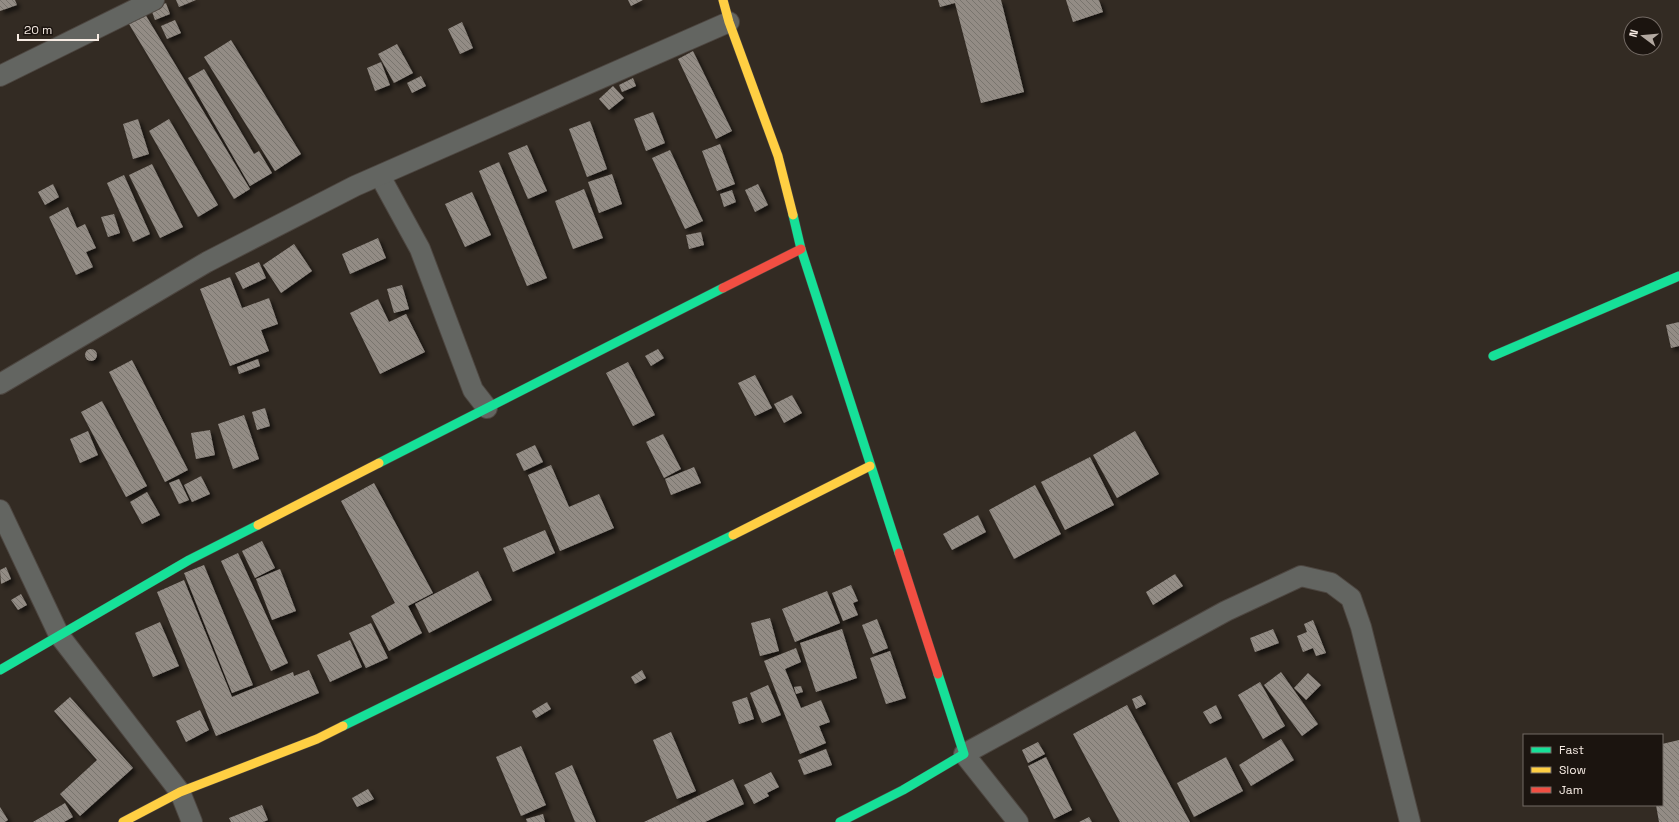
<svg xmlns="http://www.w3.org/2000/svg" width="1679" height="822" font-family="'Space Grotesk',sans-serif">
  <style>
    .building { fill: url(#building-back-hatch); filter: url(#shadow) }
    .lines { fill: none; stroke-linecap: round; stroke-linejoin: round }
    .street-casing { stroke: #4d4640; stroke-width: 22 }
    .fast-casing { stroke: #4d4640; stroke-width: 10 }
    .slow-casing { stroke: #4d4640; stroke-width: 10 }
    .jam-casing { stroke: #4d4640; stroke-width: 10 }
    .street { stroke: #636561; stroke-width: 20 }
    .fast { stroke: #16e098; stroke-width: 9 }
    .slow { stroke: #ffcf43; stroke-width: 9 }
    .jam { stroke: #f24e42; stroke-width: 9 }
  </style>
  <defs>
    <pattern id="building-back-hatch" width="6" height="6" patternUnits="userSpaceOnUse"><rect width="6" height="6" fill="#938c85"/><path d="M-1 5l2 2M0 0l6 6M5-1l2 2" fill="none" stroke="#79746e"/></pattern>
    <filter id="shadow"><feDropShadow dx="3.5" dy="3.5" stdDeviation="2" flood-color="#0009"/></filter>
  </defs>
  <rect width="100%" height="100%" fill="#332b23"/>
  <g class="building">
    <path d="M 0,0 L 15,0 L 17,5 L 0,11 Z"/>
    <path d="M 176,0 L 196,0 L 179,7 Z"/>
    <path d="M 628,0 L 643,0 L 631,6 Z"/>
    <path d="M 938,0 L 1001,0 L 1024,92 L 981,103 L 955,3 L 940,7 Z"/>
    <path d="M 1066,0 L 1099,0 L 1103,12 L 1073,22 Z"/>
    <path d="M 166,3 L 170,14 L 155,20 L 151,9 Z"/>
    <path d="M 145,14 L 250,189 L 234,199 L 129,24 Z"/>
    <path d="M 175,20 L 181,33 L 167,39 L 161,26 Z"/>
    <path d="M 462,22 L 473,48 L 460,54 L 448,29 Z"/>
    <path d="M 231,40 L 301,154 L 275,171 L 204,57 Z"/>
    <path d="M 397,44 L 413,73 L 394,83 L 378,54 Z"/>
    <path d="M 693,51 L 732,131 L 716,139 L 678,59 Z"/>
    <path d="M 381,62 L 390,85 L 375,91 L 367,68 Z"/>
    <path d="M 204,69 L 254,154 L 259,151 L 272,173 L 250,186 L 188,78 Z"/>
    <path d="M 421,76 L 426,86 L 412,93 L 407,83 Z"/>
    <path d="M 633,78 L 636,86 L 622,92 L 619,85 Z"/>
    <path d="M 613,86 L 624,98 L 609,110 L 599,99 Z"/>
    <path d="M 653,112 L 665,143 L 646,151 L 634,119 Z"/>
    <path d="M 138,119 L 149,154 L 133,159 L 123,124 Z"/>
    <path d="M 169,119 L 218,205 L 198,217 L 149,131 Z"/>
    <path d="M 590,121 L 607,169 L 587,177 L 569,129 Z"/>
    <path d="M 720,144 L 735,184 L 717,191 L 702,151 Z"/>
    <path d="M 527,145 L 547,191 L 528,199 L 508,153 Z"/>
    <path d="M 670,150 L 703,221 L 685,229 L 652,158 Z"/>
    <path d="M 499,162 L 547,278 L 527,286 L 479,171 Z"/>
    <path d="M 152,164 L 183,227 L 160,238 L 129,175 Z"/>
    <path d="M 612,174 L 622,204 L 599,213 L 588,182 Z"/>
    <path d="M 124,175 L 150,234 L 133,242 L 107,183 Z"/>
    <path d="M 53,184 L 59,197 L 45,205 L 38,192 Z"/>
    <path d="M 758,184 L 768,205 L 755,212 L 745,190 Z"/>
    <path d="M 584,189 L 603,238 L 573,249 L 555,201 Z"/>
    <path d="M 732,190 L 736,202 L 724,207 L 720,194 Z"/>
    <path d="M 472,192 L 491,235 L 465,247 L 445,204 Z"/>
    <path d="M 68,207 L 77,228 L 85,224 L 96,248 L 86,252 L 93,267 L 76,275 L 49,217 Z"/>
    <path d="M 114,214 L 120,233 L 108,237 L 101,217 Z"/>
    <path d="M 701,232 L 704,245 L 689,249 L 686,235 Z"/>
    <path d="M 378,238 L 386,258 L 350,274 L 342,254 Z"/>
    <path d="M 294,244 L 312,271 L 281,293 L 263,265 Z"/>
    <path d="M 259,262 L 266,278 L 243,289 L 235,273 Z"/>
    <path d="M 230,277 L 242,308 L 269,298 L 278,324 L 261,330 L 269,351 L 230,366 L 200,289 Z"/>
    <path d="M 402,285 L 409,309 L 394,313 L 387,289 Z"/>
    <path d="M 378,299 L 389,322 L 406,314 L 425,352 L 380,374 L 350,313 Z"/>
    <path d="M 1679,322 L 1679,346 L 1671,348 L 1666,325 Z"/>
    <circle cx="91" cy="355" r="6"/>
    <path d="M 658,349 L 664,358 L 651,366 L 645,356 Z"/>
    <path d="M 258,359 L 260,366 L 239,374 L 237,367 Z"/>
    <path d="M 132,360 L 188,470 L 165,482 L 109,372 Z"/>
    <path d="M 628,362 L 655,415 L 633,426 L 606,373 Z"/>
    <path d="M 755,375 L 772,408 L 755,416 L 738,383 Z"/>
    <path d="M 792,395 L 802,413 L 784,423 L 774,404 Z"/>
    <path d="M 102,401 L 147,486 L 126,497 L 81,412 Z"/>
    <path d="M 265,408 L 270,426 L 257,430 L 252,412 Z"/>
    <path d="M 244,415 L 259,459 L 233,469 L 218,424 Z"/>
    <path d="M 210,430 L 215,455 L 196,459 L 191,433 Z"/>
    <path d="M 88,431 L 98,455 L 80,463 L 70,439 Z"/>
    <path d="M 1135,431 L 1159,474 L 1117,498 L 1093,455 Z"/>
    <path d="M 663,434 L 681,469 L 664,478 L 646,442 Z"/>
    <path d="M 535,445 L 543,462 L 524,471 L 516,454 Z"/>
    <path d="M 1090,457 L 1114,505 L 1065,530 L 1041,482 Z"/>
    <path d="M 551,465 L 569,507 L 599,494 L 614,528 L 560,551 L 528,475 Z"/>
    <path d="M 694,467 L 701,483 L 671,495 L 665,479 Z"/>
    <path d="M 201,476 L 210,494 L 192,502 L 184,485 Z"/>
    <path d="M 179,479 L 189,500 L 179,504 L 169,483 Z"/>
    <path d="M 374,483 L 433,593 L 408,606 L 422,633 L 389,651 L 371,616 L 395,603 L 341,501 Z"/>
    <path d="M 1035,485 L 1061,534 L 1014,559 L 989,510 Z"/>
    <path d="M 147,492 L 160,515 L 142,524 L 130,502 Z"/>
    <path d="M 978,515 L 986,532 L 952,550 L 943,534 Z"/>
    <path d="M 545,530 L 555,553 L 513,572 L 503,548 Z"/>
    <path d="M 262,541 L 275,568 L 255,578 L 242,551 Z"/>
    <path d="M 238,553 L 288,663 L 271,671 L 221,561 Z"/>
    <path d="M 204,565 L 253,685 L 232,693 L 184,573 Z"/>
    <path d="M 6,567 L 11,579 L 1,584 L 0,570 Z"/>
    <path d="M 280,569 L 296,611 L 272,620 L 256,579 Z"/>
    <path d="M 478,571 L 492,600 L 429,633 L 415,604 Z"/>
    <path d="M 1175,574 L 1183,586 L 1153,605 L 1146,592 Z"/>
    <path d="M 184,580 L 232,697 L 293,672 L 294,676 L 309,670 L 319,693 L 216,736 L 157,592 Z"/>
    <path d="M 851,585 L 858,601 L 853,603 L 858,615 L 843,621 L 832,593 Z"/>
    <path d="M 827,591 L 840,623 L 795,642 L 782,609 Z"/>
    <path d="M 21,594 L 27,605 L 18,610 L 11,600 Z"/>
    <path d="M 770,618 L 779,651 L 760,656 L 751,623 Z"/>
    <path d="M 877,619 L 888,648 L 873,654 L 862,625 Z"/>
    <path d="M 1313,620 L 1326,653 L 1316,656 L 1313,648 L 1303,652 L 1297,636 L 1307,632 L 1304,624 Z"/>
    <path d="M 160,622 L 179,666 L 153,677 L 135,633 Z"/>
    <path d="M 371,623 L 388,658 L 366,668 L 349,633 Z"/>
    <path d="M 842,629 L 857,678 L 816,692 L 800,643 Z"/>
    <path d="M 1273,629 L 1279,643 L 1255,652 L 1250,638 Z"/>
    <path d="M 350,640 L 362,667 L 330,682 L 317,655 Z"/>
    <path d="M 796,648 L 801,662 L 785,669 L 801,708 L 821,700 L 830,722 L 819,726 L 826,743 L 800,754 L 764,661 Z"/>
    <path d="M 890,651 L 906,698 L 886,704 L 870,658 Z"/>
    <path d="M 642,670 L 646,678 L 635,684 L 631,677 Z"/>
    <path d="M 1281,672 L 1318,724 L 1302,736 L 1264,685 Z"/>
    <path d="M 1308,673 L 1321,685 L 1306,700 L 1294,688 Z"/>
    <path d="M 1260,682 L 1285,726 L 1263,739 L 1238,695 Z"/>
    <path d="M 768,685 L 781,715 L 762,723 L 750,693 Z"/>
    <path d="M 801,686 L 803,692 L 796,694 L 794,687 Z"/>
    <path d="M 1141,695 L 1146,704 L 1136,709 L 1132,699 Z"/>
    <path d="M 70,697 L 133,768 L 80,816 L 60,794 L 97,760 L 54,711 Z"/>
    <path d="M 747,697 L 754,719 L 739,724 L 732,702 Z"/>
    <path d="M 547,702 L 551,709 L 536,718 L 532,711 Z"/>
    <path d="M 1127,705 L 1190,822 L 1120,822 L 1073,734 Z"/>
    <path d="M 1216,705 L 1222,718 L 1210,724 L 1203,712 Z"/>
    <path d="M 200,710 L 209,730 L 186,742 L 176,721 Z"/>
    <path d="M 671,732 L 696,791 L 677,799 L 653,740 Z"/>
    <path d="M 1281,739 L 1294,760 L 1251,786 L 1239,765 Z"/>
    <path d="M 1679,740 L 1679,822 L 1659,822 L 1656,805 L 1662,805 L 1662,744 Z"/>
    <path d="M 1038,742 L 1045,754 L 1028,763 L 1022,750 Z"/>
    <path d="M 521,746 L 546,805 L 521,816 L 496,757 Z"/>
    <path d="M 826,749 L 832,765 L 804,775 L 798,760 Z"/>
    <path d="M 1046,757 L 1072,810 L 1054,819 L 1028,766 Z"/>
    <path d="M 1226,757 L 1243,791 L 1194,817 L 1177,783 Z"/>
    <path d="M 572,765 L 596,822 L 575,822 L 555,773 Z"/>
    <path d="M 771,772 L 779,787 L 767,793 L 769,796 L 754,804 L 744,785 Z"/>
    <path d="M 733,779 L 744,804 L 705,822 L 644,822 Z"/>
    <path d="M 368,789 L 374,799 L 357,807 L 352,798 Z"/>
    <path d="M 65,803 L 73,817 L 64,822 L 33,822 Z"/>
    <path d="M 262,805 L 268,820 L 263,822 L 231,822 L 229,818 Z"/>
    <path d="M 0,807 L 8,820 L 5,822 L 0,822 Z"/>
    <path d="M 543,814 L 545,822 L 527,822 L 526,819 Z"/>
    <path d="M 1089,817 L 1092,822 L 1079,822 Z"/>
  </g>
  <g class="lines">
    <defs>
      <g id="street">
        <path d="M 0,76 L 154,0"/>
        <path d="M 380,176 L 420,249 L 473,390 L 487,408"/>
        <path d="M 0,384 L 207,262 L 355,186 L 729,22"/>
        <path d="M 0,510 L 59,635 L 180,792 L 192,822"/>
        <path d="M 1018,822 L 964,754 L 1226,611 L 1301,576 L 1331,583 L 1351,598 L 1361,627 L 1410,822"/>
      </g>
      <g id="fast">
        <path d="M 793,215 L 801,249 L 899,553"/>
        <path d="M 1493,356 L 1679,276"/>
        <path d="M 379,463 L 723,288"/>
        <path d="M 0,670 L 189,560 L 258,525"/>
        <path d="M 343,726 L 733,535"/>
        <path d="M 840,822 L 903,790 L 964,754 L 938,674"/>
      </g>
      <g id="slow">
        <path d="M 723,0 L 729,22 L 778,156 L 793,215"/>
        <path d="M 258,525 L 379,463"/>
        <path d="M 733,535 L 870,466"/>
        <path d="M 123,822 L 180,792 L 317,739 L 343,726"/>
      </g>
      <g id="jam">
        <path d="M 723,288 L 801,249"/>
        <path d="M 899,553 L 938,674"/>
      </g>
    </defs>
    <use href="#street" class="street-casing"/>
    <use href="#fast" class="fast-casing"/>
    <use href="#slow" class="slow-casing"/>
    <use href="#jam" class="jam-casing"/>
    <use href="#street" class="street"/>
    <use href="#fast" class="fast"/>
    <use href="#slow" class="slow"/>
    <use href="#jam" class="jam"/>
  </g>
  <rect x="1523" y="734" width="140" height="72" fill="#1b140f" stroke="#736a64"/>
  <rect x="1531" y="747" width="20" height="6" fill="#16e098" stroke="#736a64"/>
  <text x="1559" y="754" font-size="12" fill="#f7ece4">Fast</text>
  <rect x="1531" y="767" width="20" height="6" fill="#ffcf43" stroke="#736a64"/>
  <text x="1559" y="774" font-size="12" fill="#f7ece4">Slow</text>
  <rect x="1531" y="787" width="20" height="6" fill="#f24e42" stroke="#736a64"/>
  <text x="1559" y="794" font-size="12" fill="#f7ece4">Jam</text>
  <g transform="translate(1643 36) rotate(286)"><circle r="19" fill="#1b140f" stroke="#736a64"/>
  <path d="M0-3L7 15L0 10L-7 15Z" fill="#b2a8a0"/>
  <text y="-6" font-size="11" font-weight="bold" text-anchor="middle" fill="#f7ece4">N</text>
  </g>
  <path d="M18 34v6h80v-6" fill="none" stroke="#f7ece4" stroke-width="2"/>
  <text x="24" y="34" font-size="12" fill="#f7ece4" stroke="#1b140f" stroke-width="3" paint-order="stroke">20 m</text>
</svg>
